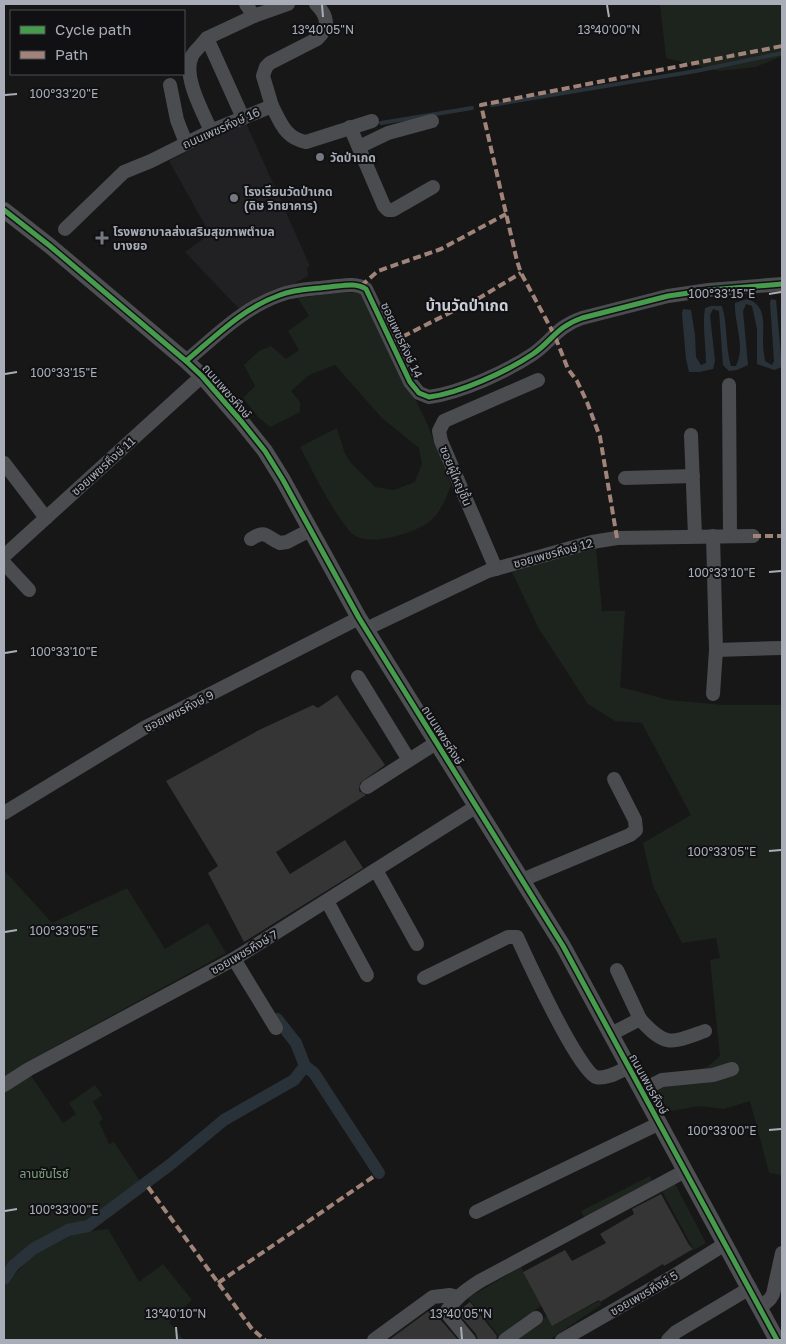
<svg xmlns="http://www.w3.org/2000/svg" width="786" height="1344" font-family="'Golos Text','Noto Sans Thai',sans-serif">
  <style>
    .built { fill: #212123 }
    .green { fill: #1d241e }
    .water { fill: #2a3239 }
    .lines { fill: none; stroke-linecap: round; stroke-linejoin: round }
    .stream { stroke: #2a3239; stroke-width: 4 }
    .canal { stroke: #2a3239; stroke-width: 12 }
    .building { fill: #353536 }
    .minor { stroke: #4b4c50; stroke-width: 14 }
    .major { stroke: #4d4f52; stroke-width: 16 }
    .quiet { stroke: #a18479; stroke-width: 4; stroke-dasharray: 8 4; stroke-linecap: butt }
    .cycleway-casing { stroke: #111113; stroke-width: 8 }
    .cycleway { stroke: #469c4c; stroke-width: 5 }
    .ticks { fill: none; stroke: #a8adb8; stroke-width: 2 }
    .poi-dot { fill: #757880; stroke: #111113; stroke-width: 2 }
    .labels { text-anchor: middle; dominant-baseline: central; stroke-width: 4; stroke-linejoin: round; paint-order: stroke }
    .street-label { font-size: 12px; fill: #a8adb8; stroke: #111113 }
    .poi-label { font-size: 12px; font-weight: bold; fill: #a8adb8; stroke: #111113; text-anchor: start }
    .park-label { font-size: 12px; fill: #7fa381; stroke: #111113 }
    .quarter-label { font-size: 15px; font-weight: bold; fill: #c9ccd4; stroke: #111113 }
    .ticks-label { font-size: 12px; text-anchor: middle; fill: #a8adb8; stroke: #111113; stroke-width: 4; stroke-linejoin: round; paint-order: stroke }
  </style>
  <rect width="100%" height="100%" fill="#171717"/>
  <path class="built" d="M 245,121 L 310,266 L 307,268 L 308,276 L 242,312 L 185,252 L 210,234 L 169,161 Z"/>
  <g class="green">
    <path d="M 660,4 L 782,4 L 782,56 L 756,67 L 719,71 L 666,58 Z"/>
    <path d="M 341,293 L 362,293 L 368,300 L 428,426 L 451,485 C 446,498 441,512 430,521 C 416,533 369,547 354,535 C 350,533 347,527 344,524 C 326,500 314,473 300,447 L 337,428 L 345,454 L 352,464 L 375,487 L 394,490 L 415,482 L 422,464 L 419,448 L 382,418 L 335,365 L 309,375 L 291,391 L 300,402 L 300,412 L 270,427 L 259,418 L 243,398 L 255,386 L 244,365 L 259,351 L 271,346 L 286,359 L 299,350 L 288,331 L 309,316 L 298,298 Z"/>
    <path d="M 596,548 L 602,611 L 625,611 L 620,687 L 669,700 L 722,705 L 782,705 L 782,1175 L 769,1173 L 750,1101 L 724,1109 L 700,1106 L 664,1112 L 645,1080 L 707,1067 L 720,1056 L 710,960 L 720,958 L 716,938 L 682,943 L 653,886 L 643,843 L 691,815 L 642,723 L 615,721 L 588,704 L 539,629 L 512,572 Z"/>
    <path d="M 4,870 L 52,923 L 127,888 L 165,949 L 208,923 L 226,953 L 23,1064 L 63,1123 L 76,1114 L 69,1103 L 95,1085 L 102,1095 L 93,1102 L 103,1119 L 99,1122 L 109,1144 L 114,1142 L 140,1181 L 89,1221 C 81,1225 75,1225 66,1227 C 40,1234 20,1255 4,1275 Z"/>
    <path d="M 650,1176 L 653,1184 L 586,1222 L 581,1211 Z"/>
    <path d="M 675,1184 L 706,1243 L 694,1250 L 661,1189 Z"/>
    <path d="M 108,1229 L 139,1282 L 163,1264 L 192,1300 L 169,1322 L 184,1340 L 4,1340 L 4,1288 L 7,1283 L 37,1251 L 69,1234 Z"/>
    <path d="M 521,1267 L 541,1306 L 499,1336 L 468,1298 Z"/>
    <path d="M 599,1301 L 601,1305 L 549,1340 L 515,1340 L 547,1316 L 552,1326 Z"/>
  </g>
  <path class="water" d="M 747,299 C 767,305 763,325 763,341 C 763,348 764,355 765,361 L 772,365 L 774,361 L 770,303 L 771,299 L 776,300 L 782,367 L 774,370 L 757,364 L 757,329 L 752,306 L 746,304 L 743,311 L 748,365 L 737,370 L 729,371 L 723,365 L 719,311 L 713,309 L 710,315 L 715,361 L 713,369 L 699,372 L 689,372 L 686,359 L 682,314 L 683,309 L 691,310 L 695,335 L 696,357 L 701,365 L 706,363 C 706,344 702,326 705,308 L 711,306 L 722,306 C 728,326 725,346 731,366 L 736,366 C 746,346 734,324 735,303 Z"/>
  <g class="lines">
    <g class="stream">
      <path d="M 492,105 L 696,71 L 782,53"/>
      <path d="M 381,123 L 472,108"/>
    </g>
    <g class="canal">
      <path d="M 305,1066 L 314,1073 L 379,1173"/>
      <path d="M 4,1279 L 13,1266 L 33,1249 L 68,1230 L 88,1226 L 171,1164 L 224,1120 L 294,1080 L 305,1066 L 296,1043 L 277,1019"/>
    </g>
  </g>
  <g class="building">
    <path d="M 337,695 L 385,765 L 360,783 L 359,791 L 366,795 L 276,852 L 290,874 L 345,840 L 363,868 L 244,942 L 208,873 L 218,866 L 166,781 L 259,730 L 313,705 L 318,708 Z"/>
    <path d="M 661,1194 L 689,1245 L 693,1249 L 664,1266 L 663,1264 L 600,1302 L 599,1300 L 552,1326 L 523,1272 L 565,1250 L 572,1261 L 606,1243 L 600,1234 L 634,1214 L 632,1209 Z"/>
    <path d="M 470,1302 L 497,1336 L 496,1340 L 478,1340 L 476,1334 L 457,1312 Z"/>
    <path d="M 434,1307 L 438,1311 L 439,1318 L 458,1340 L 389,1340 Z"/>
  </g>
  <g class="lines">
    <g class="minor">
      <path d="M 246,4 L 254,16"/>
      <path d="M 207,38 C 203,44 195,50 192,56 C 182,76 203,112 211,131"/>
      <path d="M 170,85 L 177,120 L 186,143"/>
      <path d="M 272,106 C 281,123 285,138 306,142 L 372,121"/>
      <path d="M 243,118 L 207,38 L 254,16 L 288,4"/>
      <path d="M 350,127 L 384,206 L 388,210 L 393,210 L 433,187"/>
      <path d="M 359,147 L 388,133 L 432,121"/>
      <path d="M 65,229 L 124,172 L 151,161 L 213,130 L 272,106 L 263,76 L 266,67 L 270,63 L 317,39 C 330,27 328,16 316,4"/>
      <path d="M 186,361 C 216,336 243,308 280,295 C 295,289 313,289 329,287 C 342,286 355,282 366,289 L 410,382 L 419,393 L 429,397 C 460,393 506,372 533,354 C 552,341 556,327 582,318 L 668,296 L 709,290 L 782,284"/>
      <path d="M 729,385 L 730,536"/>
      <path d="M 691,435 L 695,536"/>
      <path d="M 4,463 L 46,518"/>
      <path d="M 625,478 L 693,476"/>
      <path d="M 251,539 C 266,529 266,537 280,543 L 287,542 L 310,530"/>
      <path d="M 4,556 L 202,376"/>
      <path d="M 4,563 L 29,590"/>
      <path d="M 496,569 L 441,441 L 439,431 L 444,421 L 538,380"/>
      <path d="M 366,629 L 488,571 L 592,542 L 617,538 L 753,536"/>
      <path d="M 716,650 L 782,648"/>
      <path d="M 358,677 L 409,760"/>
      <path d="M 713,694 L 716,650 L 713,536"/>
      <path d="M 367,787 L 436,743"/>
      <path d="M 4,813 L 144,728 L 359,618"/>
      <path d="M 376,870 L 417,944"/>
      <path d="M 522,880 L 630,835 L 636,830 L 635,820 L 614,779"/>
      <path d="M 327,901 L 367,975"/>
      <path d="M 234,959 L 276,1028"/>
      <path d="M 424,978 L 508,937 L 517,937 C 527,959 579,1072 596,1077 C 606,1080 620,1071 629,1067"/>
      <path d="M 640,1019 C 666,1048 671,1043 705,1031"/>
      <path d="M 611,1034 L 640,1019 L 617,970"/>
      <path d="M 4,1085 L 29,1069 L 234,959 L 477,806"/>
      <path d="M 643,1093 L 650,1086 L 662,1080 L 713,1075 L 732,1069"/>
      <path d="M 476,1212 L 660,1123"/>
      <path d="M 761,1307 L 770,1299 L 773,1294 L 782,1253"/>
      <path d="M 374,1340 L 433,1297 L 450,1295 L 458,1297"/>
      <path d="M 469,1340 L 446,1312 C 455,1298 466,1290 480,1281 L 685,1171"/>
      <path d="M 505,1340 L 536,1318"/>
      <path d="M 562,1340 L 677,1274 L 725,1244"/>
      <path d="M 668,1340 L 676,1332 L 750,1288"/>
    </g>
    <path class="major" d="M 4,210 L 50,246 L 186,361 L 202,376 L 241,421 L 265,451 L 283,480 L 359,618 L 563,946 L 777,1340"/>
    <g class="quiet">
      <path d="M 361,286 L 378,271 L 441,249 L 506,214"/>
      <path d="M 392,342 L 481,297 L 521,273"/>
      <path d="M 753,536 L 782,536"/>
      <path d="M 617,538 L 600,437 L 587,402 L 577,381 L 568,369 L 554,334 L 521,273 L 517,261 L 481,105 L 782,46"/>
      <path d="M 148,1187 L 252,1329 L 265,1340"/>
      <path d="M 218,1283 L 373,1177"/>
    </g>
    <defs>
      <g id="cycleway">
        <path d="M 4,210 L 50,246 L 186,361 L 202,376 L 241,421 L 265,451 L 283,480 L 359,618 L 563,946 L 777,1340"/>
        <path d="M 186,361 C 216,336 243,308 280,295 C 295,289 313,289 329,287 C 342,286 355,282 366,289 L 410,382 L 419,393 L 429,397 C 460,393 506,372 533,354 C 552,341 556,327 582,318 L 668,296 L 709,290 L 782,284"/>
      </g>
    </defs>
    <use href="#cycleway" class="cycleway-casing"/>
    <use href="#cycleway" class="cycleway"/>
  </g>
  <path class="ticks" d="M 322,5 L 323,17M 607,5 L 609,17M 5,95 L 17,94M 769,294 L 781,292M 5,374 L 17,372M 769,572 L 781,571M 5,653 L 17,651M 769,851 L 781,850M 5,932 L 17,930M 769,1130 L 781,1129M 5,1211 L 17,1209M 176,1327 L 177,1339M 461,1327 L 462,1339"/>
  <g class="poi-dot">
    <circle cx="320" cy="157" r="5"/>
    <circle cx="234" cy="198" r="5"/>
    <path d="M99.5 230.5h5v5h5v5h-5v5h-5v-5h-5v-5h5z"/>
  </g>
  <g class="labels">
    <g class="street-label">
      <text transform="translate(221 128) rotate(-24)">ถนนเพชรหึงษ์ 16</text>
      <text transform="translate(402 340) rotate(65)">ซอยเพชรหึงษ์ 14</text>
      <text transform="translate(227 391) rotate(49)">ถนนเพชรหึงษ์</text>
      <text transform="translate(103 466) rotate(-42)">ซอยเพชรหึงษ์ 11</text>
      <text transform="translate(456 476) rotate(67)">ซอยผู้ใหญ่ชื้น</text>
      <text transform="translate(553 553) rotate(-15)">ซอยเพชรหึงษ์ 12</text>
      <text transform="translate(179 711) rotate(-27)">ซอยเพชรหึงษ์ 9</text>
      <text transform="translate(443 735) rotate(58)">ถนนเพชรหึงษ์</text>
      <text transform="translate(244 952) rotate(-30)">ซอยเพชรหึงษ์ 7</text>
      <text transform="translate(649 1084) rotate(61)">ถนนเพชรหึงษ์</text>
      <text transform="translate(644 1293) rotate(-30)">ซอยเพชรหึงษ์ 5</text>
    </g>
    <g class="poi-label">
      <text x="330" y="157">วัดป่าเกด</text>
      <text x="244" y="191">โรงเรียนวัดป่าเกด<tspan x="244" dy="14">(ดิษ วิทยาคาร)</tspan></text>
      <text x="113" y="231">โรงพยาบาลส่งเสริมสุขภาพตำบล<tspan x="113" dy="14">บางยอ</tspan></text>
    </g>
    <g class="park-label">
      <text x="44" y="1173">ลานซันไรซ์</text>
    </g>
    <g class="quarter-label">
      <text x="467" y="305">บ้านวัดป่าเกด</text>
    </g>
  </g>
  <g class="ticks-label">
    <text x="323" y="34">13°40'05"N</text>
    <text x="609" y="34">13°40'00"N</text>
    <text x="64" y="98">100°33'20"E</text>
    <text x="722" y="298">100°33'15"E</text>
    <text x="64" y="377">100°33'15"E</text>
    <text x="722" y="577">100°33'10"E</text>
    <text x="64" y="656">100°33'10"E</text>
    <text x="722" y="856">100°33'05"E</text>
    <text x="64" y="935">100°33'05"E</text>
    <text x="722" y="1135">100°33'00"E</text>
    <text x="64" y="1214">100°33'00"E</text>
    <text x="176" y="1318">13°40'10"N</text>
    <text x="461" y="1318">13°40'05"N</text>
  </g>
  <rect width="786" height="1344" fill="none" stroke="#a8adb8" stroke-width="10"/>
  <rect x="10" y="10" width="175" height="65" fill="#111113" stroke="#4d4f55"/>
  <rect x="20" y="26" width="25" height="8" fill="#469c4c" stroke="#4d4f55"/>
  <text x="55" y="35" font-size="15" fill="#a8adb8">Cycle path</text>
  <rect x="20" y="51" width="25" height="8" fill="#a18479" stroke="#4d4f55"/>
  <text x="55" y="60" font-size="15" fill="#a8adb8">Path</text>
</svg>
